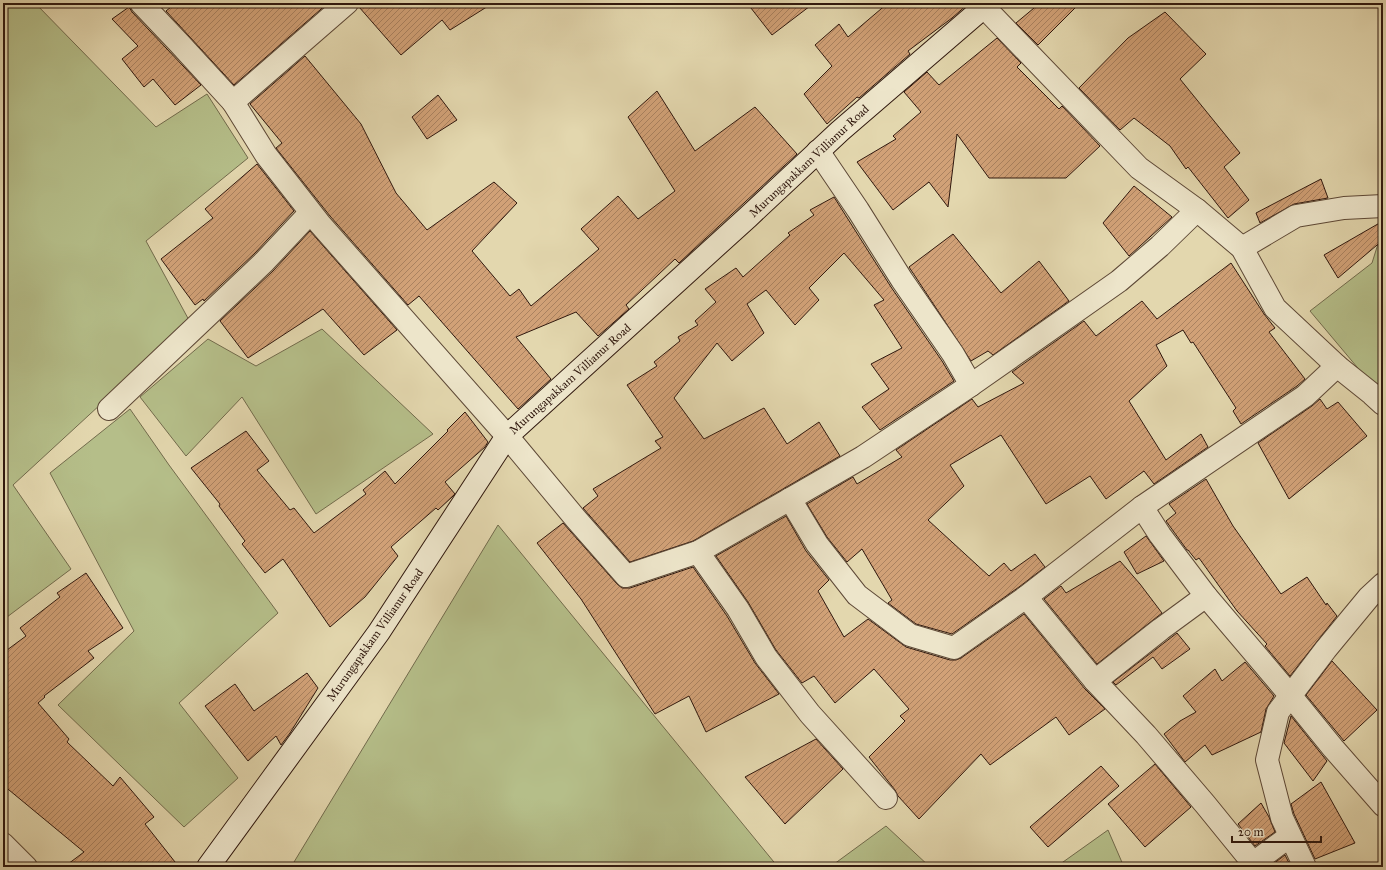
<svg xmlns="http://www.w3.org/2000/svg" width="1386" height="870" font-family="'IM FELL Great Primer',serif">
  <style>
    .grass { fill: #b5be89; stroke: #726b4c }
    .building { fill: url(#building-hatch); stroke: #30180e }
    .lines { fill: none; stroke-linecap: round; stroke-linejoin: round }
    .street-casing { stroke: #5d4836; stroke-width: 24 }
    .secondary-casing { stroke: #30180e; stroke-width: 24 }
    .street { stroke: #ede5ca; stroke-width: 22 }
    .secondary { stroke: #ede5ca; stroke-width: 22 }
    .labels { text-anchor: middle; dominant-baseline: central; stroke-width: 3.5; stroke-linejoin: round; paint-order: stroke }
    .street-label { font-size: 12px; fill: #30180e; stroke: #ede5ca }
  </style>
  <defs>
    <pattern id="building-hatch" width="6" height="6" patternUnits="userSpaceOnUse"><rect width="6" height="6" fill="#d1a177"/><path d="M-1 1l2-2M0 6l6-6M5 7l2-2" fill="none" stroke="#aa8260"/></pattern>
  </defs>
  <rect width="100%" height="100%" fill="#e3d7ae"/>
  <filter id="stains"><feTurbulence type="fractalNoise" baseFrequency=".005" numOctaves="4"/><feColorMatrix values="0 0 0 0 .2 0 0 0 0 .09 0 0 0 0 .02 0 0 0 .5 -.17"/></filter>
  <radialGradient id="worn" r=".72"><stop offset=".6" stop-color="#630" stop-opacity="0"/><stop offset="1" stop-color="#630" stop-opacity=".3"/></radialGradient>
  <g class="grass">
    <path d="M 3,3 L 35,3 L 156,127 L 207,94 L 248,158 L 146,241 L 190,322 L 13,485 L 71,569 L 3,620 Z"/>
    <path d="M 1383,228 L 1383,398 L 1310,311 L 1372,263 Z"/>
    <path d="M 322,329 L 433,434 L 316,514 L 242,397 L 186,456 L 140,397 L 208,339 L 256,366 Z"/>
    <path d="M 130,409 L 169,465 L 278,613 L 179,703 L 238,778 L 184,827 L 58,705 L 134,631 L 50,473 Z"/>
    <path d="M 498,525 L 778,867 L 291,867 Z"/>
    <path d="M 886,826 L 930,867 L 830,867 Z"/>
    <path d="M 1108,830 L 1124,867 L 1056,867 Z"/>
  </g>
  <g class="building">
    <path d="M 176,3 L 328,3 L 234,85 L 166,11 Z"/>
    <path d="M 359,3 L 493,3 L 450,30 L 442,20 L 401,55 L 359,7 Z"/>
    <path d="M 747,3 L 814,3 L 772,35 Z"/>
    <path d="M 888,3 L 969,3 L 952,18 L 908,51 L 910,54 L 859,98 L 857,97 L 827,124 L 804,94 L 832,66 L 815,45 L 839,24 L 848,37 Z"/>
    <path d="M 1040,3 L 1080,3 L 1038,45 L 1016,23 Z"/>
    <path d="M 129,7 L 132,12 L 201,85 L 175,105 L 153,79 L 144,87 L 122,59 L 138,46 L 112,19 Z"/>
    <path d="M 1165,12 L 1206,54 L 1180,79 L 1240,153 L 1224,167 L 1249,200 L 1228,218 L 1188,167 L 1186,169 L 1170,146 L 1134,118 L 1120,130 L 1079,88 L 1128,38 Z"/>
    <path d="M 997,38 L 1021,63 L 1017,67 L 1059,109 L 1062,106 L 1100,146 L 1066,178 L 989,178 L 957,134 L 948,207 L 929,182 L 893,210 L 857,162 L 896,139 L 893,136 L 921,112 L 904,92 L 927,72 L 939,85 Z"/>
    <path d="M 305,56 L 361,124 L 396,193 L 427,230 L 494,182 L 517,203 L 472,251 L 510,296 L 519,289 L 531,306 L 599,249 L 581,229 L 618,196 L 638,219 L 675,191 L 628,117 L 657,91 L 695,151 L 755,107 L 797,154 L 679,263 L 675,259 L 626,305 L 629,309 L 598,336 L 576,312 L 516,337 L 551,379 L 518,409 L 419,296 L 408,305 L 330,216 L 276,148 L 282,143 L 250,104 Z"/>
    <path d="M 438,95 L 457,120 L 427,139 L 412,117 Z"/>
    <path d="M 257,164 L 294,211 L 255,253 L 204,301 L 203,299 L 195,305 L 161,259 L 213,218 L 205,209 Z"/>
    <path d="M 1321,179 L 1328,198 L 1294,204 L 1260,223 L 1256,213 Z"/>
    <path d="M 1134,186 L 1172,217 L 1129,256 L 1103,223 Z"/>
    <path d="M 834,197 L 891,287 L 942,361 L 954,381 L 880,430 L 862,407 L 889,389 L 871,364 L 902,348 L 874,305 L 884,300 L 844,253 L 809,288 L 819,300 L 795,325 L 766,290 L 747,304 L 764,333 L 732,361 L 717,343 L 674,398 L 704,439 L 764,408 L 787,444 L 819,422 L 840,456 L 693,541 L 630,562 L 583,508 L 598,496 L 593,489 L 661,448 L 655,441 L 663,437 L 627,385 L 657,366 L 654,362 L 680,341 L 678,337 L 698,325 L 695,321 L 716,302 L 705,289 L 736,268 L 743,277 L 790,235 L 788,233 L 814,215 L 810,210 Z"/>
    <path d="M 1383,221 L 1383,240 L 1338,278 L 1324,255 Z"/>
    <path d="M 310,231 L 397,330 L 364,355 L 323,309 L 248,358 L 220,321 L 273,271 Z"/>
    <path d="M 953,234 L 1001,293 L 1039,261 L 1069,301 L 993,355 L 988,351 L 971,361 L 909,267 Z"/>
    <path d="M 1231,263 L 1264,314 L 1275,328 L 1269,332 L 1305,379 L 1297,386 L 1241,424 L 1233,411 L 1236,408 L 1193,342 L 1191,343 L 1183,330 L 1156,345 L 1167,366 L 1129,401 L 1166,460 L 1201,434 L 1208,447 L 1154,484 L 1144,471 L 1106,499 L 1090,476 L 1046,504 L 1001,435 L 950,465 L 964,486 L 928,520 L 989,576 L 1004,563 L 1011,571 L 1035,554 L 1045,567 L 1019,587 L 952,634 L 916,624 L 888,603 L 892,600 L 862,549 L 847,562 L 827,537 L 807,504 L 853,477 L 857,484 L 902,457 L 896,450 L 972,399 L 978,407 L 1024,383 L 1012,372 L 1084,321 L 1096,336 L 1142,301 L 1157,319 Z"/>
    <path d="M 1320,399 L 1327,409 L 1338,402 L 1367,436 L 1289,499 L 1258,443 L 1312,406 Z"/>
    <path d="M 465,412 L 488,442 L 485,447 L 445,482 L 455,494 L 452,497 L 438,510 L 436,508 L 391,547 L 398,556 L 365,597 L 330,627 L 283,559 L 265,573 L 242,544 L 245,541 L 219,506 L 220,504 L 191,468 L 246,431 L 269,461 L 257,470 L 290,510 L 294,508 L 314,533 L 366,494 L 363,490 L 385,471 L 395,484 L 448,431 L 447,430 Z"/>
    <path d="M 1206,479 L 1233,526 L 1281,594 L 1307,577 L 1326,605 L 1327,603 L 1337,616 L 1290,676 L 1265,646 L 1267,644 L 1237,611 L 1199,558 L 1196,560 L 1188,550 L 1187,550 L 1166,521 L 1176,513 L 1169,504 Z"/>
    <path d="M 786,516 L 806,551 L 829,580 L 818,591 L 844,637 L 868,619 L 906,647 L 950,660 L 956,660 L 961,658 L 1024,614 L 1085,689 L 1105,709 L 1069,735 L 1056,717 L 990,765 L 981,754 L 919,819 L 898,796 L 895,790 L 869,757 L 905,721 L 900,716 L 909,709 L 874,669 L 835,703 L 814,676 L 802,683 L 776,650 L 748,602 L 716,556 Z"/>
    <path d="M 563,523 L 617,584 L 622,588 L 630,588 L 693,567 L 727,616 L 755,663 L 779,694 L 706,732 L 689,696 L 655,714 L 581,599 L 537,543 Z"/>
    <path d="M 1146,536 L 1164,561 L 1137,574 L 1124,552 Z"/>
    <path d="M 1120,561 L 1140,584 L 1162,613 L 1097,664 L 1044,599 L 1061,586 L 1066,593 Z"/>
    <path d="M 86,573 L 123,628 L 88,651 L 94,658 L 44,696 L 45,697 L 38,703 L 69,739 L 67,742 L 113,786 L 120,777 L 154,817 L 145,824 L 179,867 L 64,867 L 84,852 L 3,785 L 3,653 L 26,636 L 20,628 L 60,597 L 57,593 Z"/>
    <path d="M 1177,633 L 1190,649 L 1162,669 L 1153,657 L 1116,685 L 1113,682 Z"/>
    <path d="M 1332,661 L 1377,710 L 1344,741 L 1306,695 Z"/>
    <path d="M 1245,662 L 1274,696 L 1266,709 L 1261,732 L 1212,755 L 1205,745 L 1185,762 L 1164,734 L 1180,721 L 1196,712 L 1183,696 L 1215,669 L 1222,681 Z"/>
    <path d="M 307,673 L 318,688 L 290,733 L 281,745 L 276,736 L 248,761 L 205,706 L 235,684 L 254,711 Z"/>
    <path d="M 1291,716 L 1327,761 L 1313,781 L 1284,743 Z"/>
    <path d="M 816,739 L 843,769 L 785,824 L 745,777 Z"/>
    <path d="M 1155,764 L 1191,807 L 1145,847 L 1108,804 Z"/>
    <path d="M 1101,766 L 1119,786 L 1048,847 L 1030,827 Z"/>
    <path d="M 1321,782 L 1355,843 L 1315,859 L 1294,814 L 1291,804 Z"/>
    <path d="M 1261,803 L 1269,817 L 1275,832 L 1255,846 L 1238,824 Z"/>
    <path d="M 1285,855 L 1291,867 L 1269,867 Z"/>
  </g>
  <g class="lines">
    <defs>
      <g id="street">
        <path d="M 141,3 L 179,43 L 233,102 L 347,3"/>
        <path d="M 984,7 L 1139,168 L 1197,210 L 1242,248 L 1275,308 L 1337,366 L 1372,394 L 1383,404"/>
        <path d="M 233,102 L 266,155 L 320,224 L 507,436 L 576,519 L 626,576 L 698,552 L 863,457 L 971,385 L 1119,281 L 1160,246 L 1197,210"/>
        <path d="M 818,151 L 858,210 L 902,280 L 953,354 L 971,385"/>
        <path d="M 1242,248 L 1296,216 L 1344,208 L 1383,206"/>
        <path d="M 109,409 L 264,262 L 310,213"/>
        <path d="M 790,499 L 817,544 L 857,595 L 910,635 L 954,648 L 1026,597 L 1142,507 L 1305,396 L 1337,366"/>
        <path d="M 1142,507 L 1160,535 L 1206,596 L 1290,695 L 1333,748 L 1383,805"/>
        <path d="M 698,552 L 738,609 L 766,657 L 810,714 L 886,798"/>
        <path d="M 1026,597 L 1095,681 L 1146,735 L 1205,804 L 1253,863"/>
        <path d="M 1095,681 L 1161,629 L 1206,596"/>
        <path d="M 3,844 L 26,867"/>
        <path d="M 1248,867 L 1290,836"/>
        <path d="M 1305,867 L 1282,818 L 1267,760 L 1278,712 L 1326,649 L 1369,597 L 1383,584"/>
      </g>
      <path id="secondary" d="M 208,867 L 379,632 L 507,436 L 748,217 L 840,131 L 984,7 L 981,3"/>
    </defs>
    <use href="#street" class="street-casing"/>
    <use href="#secondary" class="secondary-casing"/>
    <use href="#street" class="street"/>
    <use href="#secondary" class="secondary"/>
  </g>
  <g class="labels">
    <g class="street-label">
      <text transform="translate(809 161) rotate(-43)">Murungapakkam Villianur Road</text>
      <text transform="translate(570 379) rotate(-42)">Murungapakkam Villianur Road</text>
      <text transform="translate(375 635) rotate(-55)">Murungapakkam Villianur Road</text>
    </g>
  </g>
  <rect width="1386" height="870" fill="none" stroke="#e3d7ae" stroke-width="16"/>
  <rect x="4" y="4" width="1378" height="862" fill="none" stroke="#30180e" stroke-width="2"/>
  <rect x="8" y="8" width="1370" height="854" fill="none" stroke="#30180e"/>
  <path d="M1232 836v6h89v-6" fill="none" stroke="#30180e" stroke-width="2"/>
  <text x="1238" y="836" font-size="12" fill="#30180e" stroke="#ede5ca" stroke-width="3" paint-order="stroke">20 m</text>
  <rect width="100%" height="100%" filter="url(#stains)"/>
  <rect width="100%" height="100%" fill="url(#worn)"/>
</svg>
